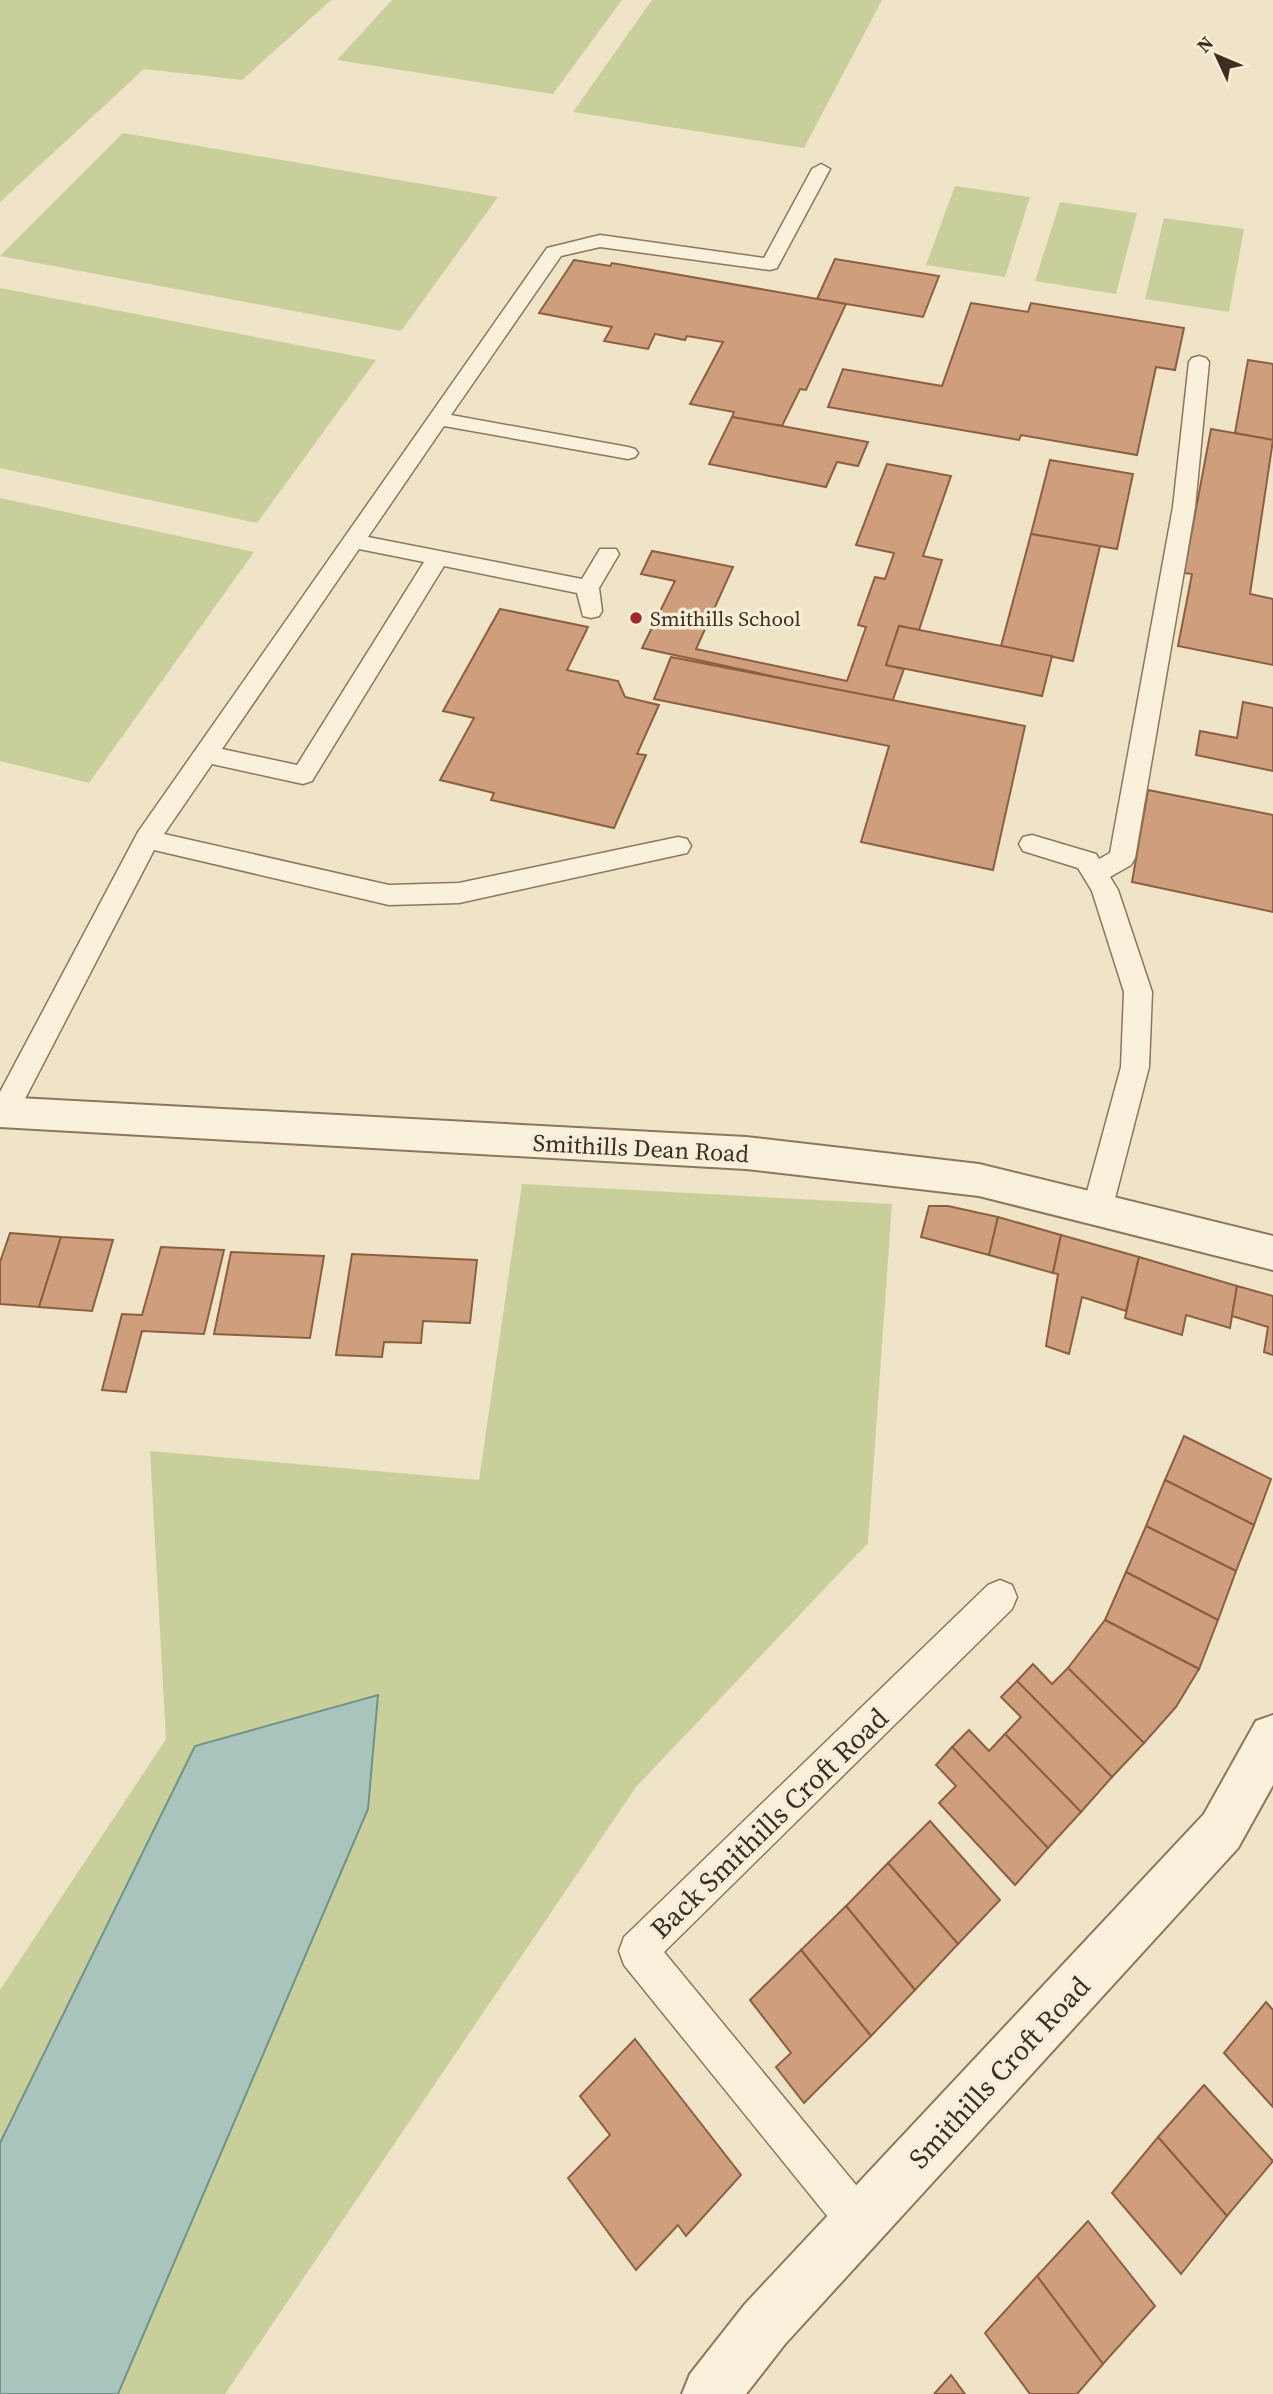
<svg xmlns="http://www.w3.org/2000/svg" width="1273" height="2394" font-family="'Source Serif 4',serif">
  <style>
    .green { fill: #c9cf9b }
    .water { fill: #a9c4bc; stroke: #6f938a; stroke-width: 2 }
    .building { fill: #cf9f7d; stroke: #8d5f41; stroke-width: 2 }
    .lines { fill: none; stroke-linecap: round; stroke-linejoin: round }
    .service-casing { stroke: #8d765c; stroke-width: 3 }
    .minor-casing { stroke: #8d765c; stroke-width: 4 }
    .tertiary-casing { stroke: #8d765c; stroke-width: 4 }
    .service { fill: #faf1dc; fill-rule: evenodd }
    .minor { fill: #faf1dc; fill-rule: evenodd }
    .tertiary { fill: #faf1dc; fill-rule: evenodd }
    .poi-dot { fill: #9e2a2b; stroke: #f7eed8; stroke-width: 2.5 }
    .labels { text-anchor: middle; dominant-baseline: central; stroke-width: 7; stroke-linejoin: round; paint-order: stroke }
    .far-poi-label { font-size: 21px; fill: #3d2e20; stroke: #f7eed8; text-anchor: start }
    .street-label { font-size: 24px; fill: #3d2e20; stroke: #f7eed8 }
    .near-street-label { font-size: 28px; fill: #3d2e20; stroke: #f7eed8 }
  </style>
  <rect width="100%" height="100%" fill="#f0e4c8"/>
  <g class="green">
    <path d="M 0,0 L 331,0 L 242,80 L 144,69 L 0,202 Z"/>
    <path d="M 392,0 L 622,0 L 553,94 L 337,60 Z"/>
    <path d="M 652,0 L 882,0 L 804,148 L 573,112 Z"/>
    <path d="M 123,133 L 498,197 L 401,331 L 0,256 Z"/>
    <path d="M 955,186 L 1030,197 L 1005,277 L 926,265 Z"/>
    <path d="M 1060,202 L 1137,213 L 1116,294 L 1035,281 Z"/>
    <path d="M 1164,218 L 1244,229 L 1229,312 L 1145,299 Z"/>
    <path d="M 0,288 L 376,360 L 257,523 L 0,468 Z"/>
    <path d="M 0,498 L 254,552 L 89,783 L 0,761 Z"/>
    <path d="M 522,1184 L 892,1204 L 868,1543 L 636,1787 L 225,2394 L 118,2394 L 368,1809 L 377,1695 L 195,1746 L 0,2143 L 0,1990 L 166,1739 L 150,1451 L 479,1480 Z"/>
  </g>
  <path class="water" d="M 378,1695 L 368,1809 L 118,2394 L 0,2394 L 0,2143 L 195,1746 Z"/>
  <g class="building">
    <path d="M 835,259 L 939,276 L 923,317 L 817,299 Z"/>
    <path d="M 574,260 L 610,266 L 612,263 L 846,304 L 806,390 L 800,389 L 782,426 L 732,417 L 734,412 L 690,404 L 723,342 L 687,336 L 685,340 L 655,334 L 648,349 L 604,341 L 612,327 L 539,313 Z"/>
    <path d="M 971,303 L 1028,312 L 1031,303 L 1184,328 L 1175,370 L 1156,367 L 1137,455 L 1021,435 L 1019,440 L 828,407 L 843,369 L 942,386 Z"/>
    <path d="M 1248,360 L 1273,364 L 1273,440 L 1235,433 Z"/>
    <path d="M 732,417 L 782,426 L 868,442 L 858,466 L 837,462 L 826,487 L 709,464 Z"/>
    <path d="M 1211,429 L 1273,440 L 1250,594 L 1273,599 L 1273,665 L 1178,646 L 1192,574 L 1184,573 Z"/>
    <path d="M 1050,460 L 1133,474 L 1117,549 L 1031,534 Z"/>
    <path d="M 887,464 L 951,476 L 923,556 L 942,560 L 919,630 L 899,626 L 886,665 L 904,669 L 892,702 L 642,648 L 675,581 L 641,574 L 652,551 L 733,567 L 696,649 L 847,681 L 866,627 L 858,625 L 875,577 L 885,579 L 894,553 L 856,545 Z"/>
    <path d="M 1031,534 L 1100,546 L 1073,661 L 1001,646 Z"/>
    <path d="M 500,609 L 588,627 L 567,670 L 618,681 L 625,697 L 659,705 L 637,754 L 646,755 L 614,828 L 491,800 L 494,793 L 440,780 L 474,718 L 443,711 Z"/>
    <path d="M 899,626 L 1052,656 L 1042,696 L 886,665 Z"/>
    <path d="M 671,657 L 1025,726 L 993,870 L 861,842 L 889,746 L 654,699 Z"/>
    <path d="M 1243,702 L 1273,708 L 1273,771 L 1196,755 L 1200,731 L 1237,738 Z"/>
    <path d="M 1148,790 L 1273,815 L 1273,912 L 1132,882 Z"/>
    <path d="M 929,1206 L 948,1206 L 998,1217 L 989,1255 L 921,1237 Z"/>
    <path d="M 998,1217 L 1061,1235 L 1053,1273 L 989,1255 Z"/>
    <path d="M 10,1233 L 61,1237 L 39,1307 L 0,1304 L 0,1262 Z"/>
    <path d="M 1061,1235 L 1139,1257 L 1126,1311 L 1082,1297 L 1069,1354 L 1046,1346 L 1058,1274 L 1053,1273 Z"/>
    <path d="M 61,1237 L 113,1240 L 92,1311 L 39,1307 Z"/>
    <path d="M 161,1247 L 224,1250 L 204,1334 L 142,1331 L 126,1392 L 102,1390 L 122,1314 L 142,1315 Z"/>
    <path d="M 231,1252 L 324,1256 L 310,1338 L 214,1334 Z"/>
    <path d="M 352,1254 L 477,1260 L 470,1323 L 423,1321 L 421,1343 L 384,1342 L 382,1357 L 336,1355 Z"/>
    <path d="M 1139,1257 L 1237,1286 L 1230,1328 L 1186,1315 L 1182,1335 L 1125,1318 Z"/>
    <path d="M 1237,1286 L 1273,1296 L 1273,1355 L 1264,1352 L 1268,1327 L 1232,1316 Z"/>
    <path d="M 1184,1436 L 1271,1479 L 1254,1525 L 1165,1480 Z"/>
    <path d="M 1165,1480 L 1254,1525 L 1236,1571 L 1146,1526 Z"/>
    <path d="M 1146,1526 L 1236,1571 L 1218,1620 L 1126,1572 Z"/>
    <path d="M 1126,1572 L 1218,1620 L 1199,1669 L 1105,1620 Z"/>
    <path d="M 1105,1620 L 1199,1669 L 1176,1707 L 1144,1743 L 1068,1668 Z"/>
    <path d="M 1033,1664 L 1052,1684 L 1068,1668 L 1144,1743 L 1112,1777 L 1017,1681 Z"/>
    <path d="M 1017,1681 L 1112,1777 L 1081,1812 L 1005,1734 L 1021,1717 L 1001,1697 Z"/>
    <path d="M 969,1730 L 989,1751 L 1005,1734 L 1081,1812 L 1048,1848 L 952,1747 Z"/>
    <path d="M 952,1747 L 1048,1848 L 1015,1885 L 939,1803 L 956,1786 L 936,1765 Z"/>
    <path d="M 930,1821 L 1000,1900 L 958,1944 L 888,1863 Z"/>
    <path d="M 888,1863 L 958,1944 L 915,1990 L 846,1906 Z"/>
    <path d="M 846,1906 L 915,1990 L 871,2036 L 801,1950 Z"/>
    <path d="M 801,1950 L 871,2036 L 804,2103 L 776,2067 L 791,2053 L 750,2000 Z"/>
    <path d="M 1266,2002 L 1273,2010 L 1273,2107 L 1224,2053 Z"/>
    <path d="M 635,2039 L 741,2175 L 686,2236 L 678,2225 L 636,2270 L 568,2178 L 610,2135 L 580,2096 Z"/>
    <path d="M 1204,2085 L 1273,2161 L 1227,2216 L 1158,2137 Z"/>
    <path d="M 1158,2137 L 1227,2216 L 1181,2274 L 1112,2193 Z"/>
    <path d="M 1088,2221 L 1155,2306 L 1103,2364 L 1037,2276 Z"/>
    <path d="M 1037,2276 L 1103,2364 L 1077,2394 L 1030,2394 L 985,2333 Z"/>
    <path d="M 951,2375 L 965,2394 L 934,2394 Z"/>
  </g>
  <g class="lines">
    <defs>
      <g id="service">
        <path d="M 821,164 L 830,169 L 777,268 L 770,270 L 600,247 L 561,256 L 451,415 L 628,447 L 635,449 L 638,453 L 635,457 L 628,459 L 444,426 L 368,537 L 582,579 L 600,549 L 616,549 L 619,554 L 599,588 L 602,611 L 599,616 L 591,618 L 583,616 L 577,593 L 444,566 L 312,781 L 303,784 L 212,764 L 164,834 L 389,885 L 459,883 L 678,837 L 687,839 L 691,846 L 687,853 L 459,903 L 389,905 L 154,850 L 14,1120 L 0,1123 L 0,1092 L 138,832 L 547,248 L 600,235 L 764,258 L 812,169 ZM 359,549 L 424,562 L 297,765 L 222,749 Z"/>
        <path d="M 1199,356 L 1206,358 L 1209,362 L 1195,507 L 1135,858 L 1131,865 L 1110,877 L 1118,890 L 1152,992 L 1149,1067 L 1112,1210 L 1108,1219 L 1097,1223 L 1086,1219 L 1082,1210 L 1121,1067 L 1124,992 L 1092,891 L 1078,868 L 1023,851 L 1019,844 L 1023,837 L 1032,835 L 1096,854 L 1099,859 L 1110,853 L 1173,507 L 1189,362 L 1192,358 Z"/>
        <path d="M 1000,1580 L 1012,1585 L 1017,1597 L 1012,1609 L 664,1952 L 875,2208 L 881,2223 L 875,2238 L 860,2244 L 845,2238 L 624,1965 L 619,1951 L 624,1937 L 988,1585 Z"/>
      </g>
      <path id="minor" d="M 1273,1715 L 1273,1785 L 1238,1848 L 785,2344 L 746,2394 L 682,2394 L 690,2374 L 745,2304 L 1204,1814 L 1256,1721 Z"/>
      <path id="tertiary" d="M 0,1097 L 746,1137 L 979,1164 L 1273,1236 L 1273,1270 L 979,1196 L 746,1169 L 0,1127 Z"/>
    </defs>
    <use href="#service" class="service-casing"/>
    <use href="#minor" class="minor-casing"/>
    <use href="#tertiary" class="tertiary-casing"/>
    <use href="#service" class="service"/>
    <use href="#minor" class="minor"/>
    <use href="#tertiary" class="tertiary"/>
  </g>
  <circle class="poi-dot" cx="636" cy="618" r="7"/>
  <g class="labels">
    <g class="far-poi-label">
      <text x="650" y="618">Smithills School</text>
    </g>
    <g class="street-label">
      <text transform="translate(641 1148) rotate(3)">Smithills Dean Road</text>
    </g>
    <g class="near-street-label">
      <text transform="translate(769 1823) rotate(-44)">Back Smithills Croft Road</text>
      <text transform="translate(999 2072) rotate(-47)">Smithills Croft Road</text>
    </g>
  </g>
  <g transform="translate(1217 56) rotate(314)" stroke="#f7eed8" stroke-width="5" paint-order="stroke">
  <path d="M0-5L12 26L0 18L-12 26Z" fill="#3d2e20"/>
  <text y="-10" font-size="19" font-weight="bold" text-anchor="middle" fill="#3d2e20">N</text>
  </g>
</svg>
